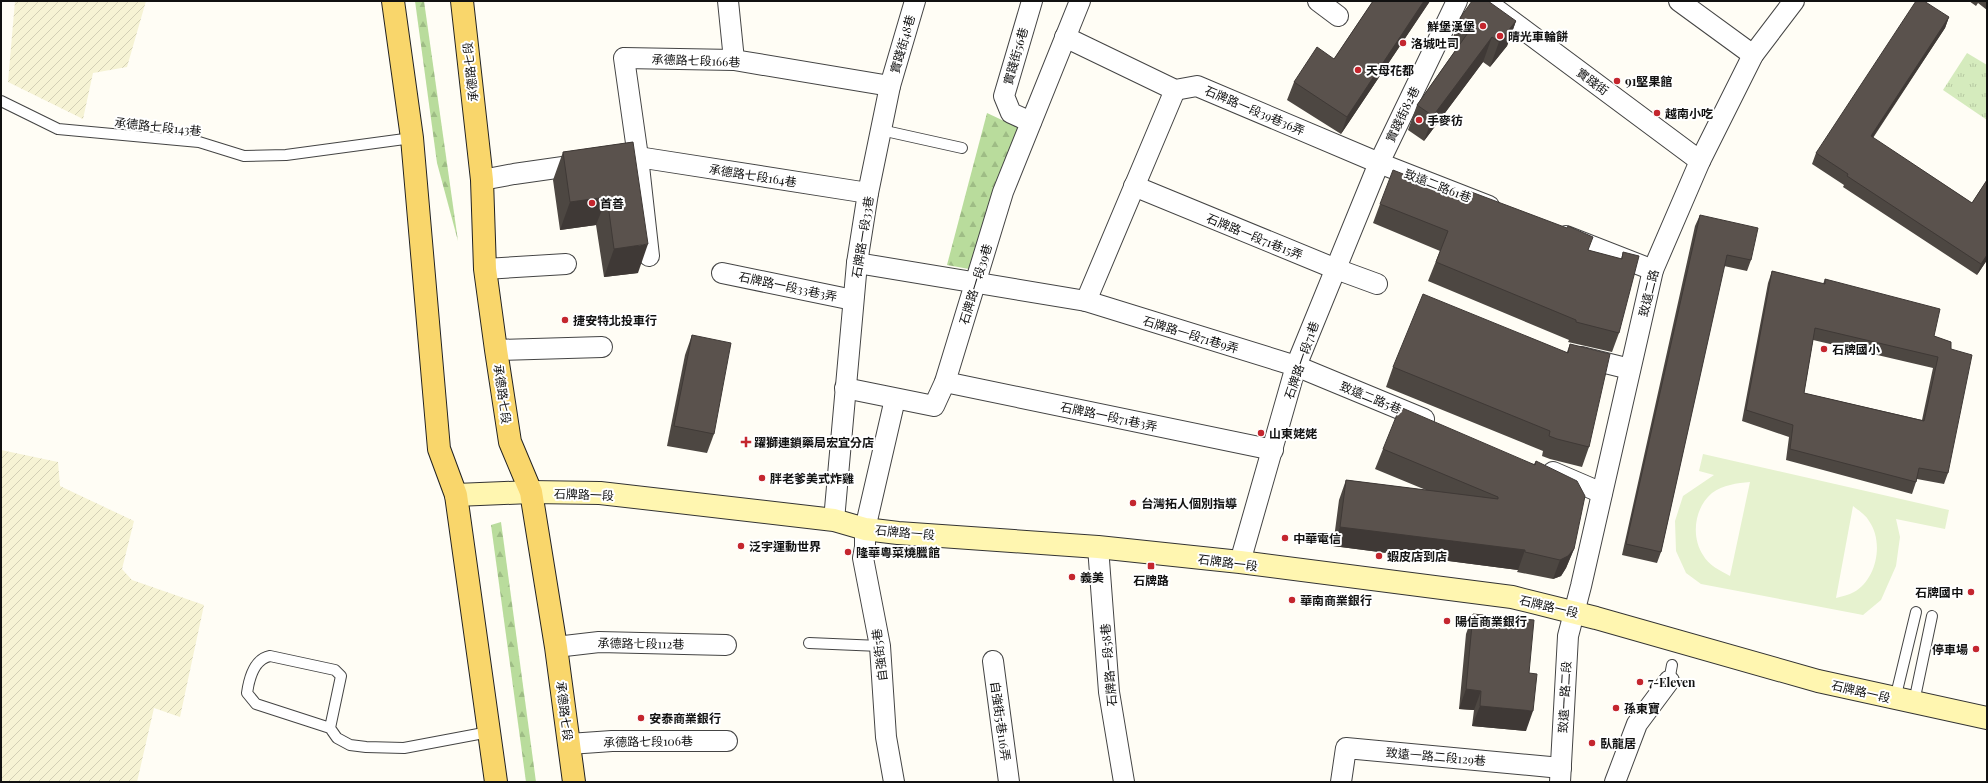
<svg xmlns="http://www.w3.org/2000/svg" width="1988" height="783" font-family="'Playfair Display','Noto Sans TC',serif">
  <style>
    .farmland { fill: url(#farmland-furrows) }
    .forest { fill: url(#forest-firs) }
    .park { fill: url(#park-tufts) }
    .pitch { fill: #e6f2cf; fill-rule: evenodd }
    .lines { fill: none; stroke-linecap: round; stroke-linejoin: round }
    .lane-casing { stroke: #444; stroke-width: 12 }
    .street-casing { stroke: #444; stroke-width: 22 }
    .secondary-casing { stroke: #333; stroke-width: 24 }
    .primary-casing { stroke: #222; stroke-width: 24 }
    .lane { stroke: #fff; stroke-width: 10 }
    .street { stroke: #fff; stroke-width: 20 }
    .secondary { stroke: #fff6b0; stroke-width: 22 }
    .primary { stroke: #f9d66b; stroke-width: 22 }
    .wall { fill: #4d4742; fill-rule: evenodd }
    .shaded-wall { fill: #3f3936 }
    .building { fill: #5a524d; stroke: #3f3936; fill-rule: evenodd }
    .poi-dot { fill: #c4262e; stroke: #fff; stroke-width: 1.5 }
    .labels { text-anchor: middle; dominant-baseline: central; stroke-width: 4; stroke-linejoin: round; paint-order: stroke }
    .poi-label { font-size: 12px; font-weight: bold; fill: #111; stroke: #fff; text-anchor: start }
    .street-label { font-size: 12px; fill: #111; stroke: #fff }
  </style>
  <defs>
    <pattern id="farmland-furrows" width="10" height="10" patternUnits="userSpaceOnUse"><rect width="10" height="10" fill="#f6f3d4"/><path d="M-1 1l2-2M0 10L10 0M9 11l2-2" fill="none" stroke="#d2cfb5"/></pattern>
    <pattern id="forest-firs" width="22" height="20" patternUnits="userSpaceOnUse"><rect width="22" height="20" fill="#b9dc9c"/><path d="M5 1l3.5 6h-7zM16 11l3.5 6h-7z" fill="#9ebc85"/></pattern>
    <pattern id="park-tufts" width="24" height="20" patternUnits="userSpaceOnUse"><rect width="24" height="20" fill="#d5ebbd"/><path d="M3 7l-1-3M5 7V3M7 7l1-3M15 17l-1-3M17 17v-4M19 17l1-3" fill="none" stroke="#b6c8a1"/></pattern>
  </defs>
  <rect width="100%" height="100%" fill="#fffdf5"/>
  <g class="farmland">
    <path d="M 15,1 L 146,1 L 127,67 L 93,73 L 83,119 L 8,82 Z"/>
    <path d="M 1,450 L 58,462 L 60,486 L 134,521 L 122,569 L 132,580 L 204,605 L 180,717 L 154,708 L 137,782 L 1,782 Z"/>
  </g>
  <g class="forest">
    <path d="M 415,1 L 424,1 L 458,241 L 437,163 Z"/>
    <path d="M 987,113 L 1019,128 L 969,269 L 947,265 Z"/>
    <path d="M 501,522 L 536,782 L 526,782 L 491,525 Z"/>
  </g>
  <path class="park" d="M 1967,53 L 1987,65 L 1987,120 L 1943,90 Z"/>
  <path class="pitch" d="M 1703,454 L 1949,510 L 1945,529 L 1896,519 L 1900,537 L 1896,566 L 1881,600 L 1863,615 L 1701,584 L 1686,573 L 1676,551 L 1675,521 L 1683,496 L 1714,475 L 1699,471 ZM 1750,482 L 1730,576 C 1721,571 1708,565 1703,555 C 1691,537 1694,508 1712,493 C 1723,485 1737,483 1750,482 ZM 1853,506 C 1858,510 1866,515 1869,521 C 1884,542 1877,579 1854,592 C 1849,595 1842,596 1836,598 Z"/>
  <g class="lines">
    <defs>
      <g id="lane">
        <path d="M 1,101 L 58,129 L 199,142 L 244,156 L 286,155 L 412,138"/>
        <path d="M 881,130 L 962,148"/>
        <path d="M 809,643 L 880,646"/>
        <path d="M 1669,681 L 1672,665"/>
        <path d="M 1895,699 L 1916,612"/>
        <path d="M 1914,702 L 1932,616"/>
        <path d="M 330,728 L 341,676 L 335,670 L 270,656 C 254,659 249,679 247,693 L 256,704 L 330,728 L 337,738 L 350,745 L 366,747 L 404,748 L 489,732"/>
      </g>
      <g id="street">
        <path d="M 728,1 L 734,60"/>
        <path d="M 1318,1 L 1338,16"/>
        <path d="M 1485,1 L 1700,161"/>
        <path d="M 1679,1 L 1753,55"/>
        <path d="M 1065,37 L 1175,90 L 1197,86 L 1379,163 L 1489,206"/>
        <path d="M 1031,122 L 1011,113 L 1004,96 L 1032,1"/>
        <path d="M 626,159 L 638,157 L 868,193"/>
        <path d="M 482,180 L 514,174 L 584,164"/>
        <path d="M 1134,186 L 1336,269 L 1377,284"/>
        <path d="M 1566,236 L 1653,270"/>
        <path d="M 649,256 L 638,157 L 624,58 L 734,60 L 890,86"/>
        <path d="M 857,263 L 1086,301 L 1296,366 L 1424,419"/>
        <path d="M 485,269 L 566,264"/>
        <path d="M 722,273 L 853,300"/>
        <path d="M 1086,301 L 1175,90"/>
        <path d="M 496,350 L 602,347"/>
        <path d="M 1581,357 L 1630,369"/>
        <path d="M 945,382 L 1273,450"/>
        <path d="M 845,388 L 934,406 L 945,382 L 1003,192 L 1080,1"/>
        <path d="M 1553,472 L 1602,493"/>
        <path d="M 834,520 L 857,263 L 868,193 L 890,86 L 915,1"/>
        <path d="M 1098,547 L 1109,692 L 1124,782"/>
        <path d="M 1240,562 L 1296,366 L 1379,163 L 1457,1"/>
        <path d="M 556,647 L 599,642 L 726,645"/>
        <path d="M 993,661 L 1009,782"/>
        <path d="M 569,744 L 612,741 L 727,741"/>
        <path d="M 894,782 L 886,737 L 880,646 L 863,558 L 865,547 L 865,529 L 895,399"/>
        <path d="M 1341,782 L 1346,748 L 1561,768"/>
        <path d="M 1560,782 L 1568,636 L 1581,586 L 1653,270 L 1700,161 L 1753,55 L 1794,1"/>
        <path d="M 1615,782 L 1637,724 L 1669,681"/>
      </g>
      <path id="secondary" d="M 456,495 L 531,492 L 600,493 L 834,520 L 865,529 L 898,533 L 1098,547 L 1240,562 L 1512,597 L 1596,618 L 1818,681 L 1987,718"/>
      <g id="primary">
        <path d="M 393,1 L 412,138 L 439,449 L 456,495 L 496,782"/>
        <path d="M 462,1 L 482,180 L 485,269 L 496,350 L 510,442 L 531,492 L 556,647 L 574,782"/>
      </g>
    </defs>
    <use href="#lane" class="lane-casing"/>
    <use href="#street" class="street-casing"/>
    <use href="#secondary" class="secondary-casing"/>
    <use href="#primary" class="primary-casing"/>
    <use href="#lane" class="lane"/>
    <use href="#street" class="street"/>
    <use href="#secondary" class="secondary"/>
    <use href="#primary" class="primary"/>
  </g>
  <g class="wall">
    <path d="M 1373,1 L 1430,1 L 1341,134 L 1287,100 L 1294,82 L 1334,59 Z"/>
    <path d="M 1969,1 L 1987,1 L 1987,10 L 1978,3 L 1976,6 Z"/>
    <path d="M 1949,17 L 1945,28 L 1873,138 L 1972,203 L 1987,180 L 1987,260 L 1977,275 L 1843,187 L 1844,185 L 1812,164 L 1816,153 Z"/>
    <path d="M 1460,18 L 1516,21 L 1507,46 L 1490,67 L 1483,62 L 1424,141 L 1408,130 L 1417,105 L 1457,48 L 1451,43 Z"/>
    <path d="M 633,142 L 638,273 L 604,277 L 596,225 L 560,230 L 553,180 L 563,152 Z"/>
    <path d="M 1380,204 L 1588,250 L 1621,259 L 1623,252 L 1619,333 L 1612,352 L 1568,342 L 1569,340 L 1428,281 L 1440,251 L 1373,223 Z"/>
    <path d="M 1700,215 L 1751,260 L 1747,271 L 1724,266 L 1661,552 L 1657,563 L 1622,555 L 1695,226 Z"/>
    <path d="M 1772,271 L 1823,284 L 1825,279 L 1934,336 L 1951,342 L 1948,473 L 1944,484 L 1917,479 L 1912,494 L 1786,460 L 1789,437 L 1742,421 L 1768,283 ZM 1813,340 L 1933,368 L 1922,420 L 1804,393 Z"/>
    <path d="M 692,335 L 714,434 L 707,453 L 667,446 L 685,355 Z"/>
    <path d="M 1570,344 L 1589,447 L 1582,467 L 1550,459 L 1542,456 L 1543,451 L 1386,387 L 1393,367 L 1567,352 Z"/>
    <path d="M 1383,449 L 1534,464 L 1536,461 L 1574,549 L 1566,568 L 1561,576 L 1553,579 L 1517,572 L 1518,570 L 1333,546 L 1339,500 L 1346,480 L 1426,490 L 1375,469 Z"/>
    <path d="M 1473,614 L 1529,673 L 1526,731 L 1472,726 L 1474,710 L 1459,709 L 1466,634 Z"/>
  </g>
  <g class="shaded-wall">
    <path d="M 1424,1 L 1430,1 L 1341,134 L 1347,117 Z"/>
    <path d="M 1949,17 L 1945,28 L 1866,147 L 1871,136 Z"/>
    <path d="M 1516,21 L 1507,46 L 1490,67 L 1499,42 Z"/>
    <path d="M 1492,37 L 1483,62 L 1424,141 L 1433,116 Z"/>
    <path d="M 607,197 L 596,225 L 560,230 L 570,202 Z"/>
    <path d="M 648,244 L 638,273 L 604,277 L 614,249 Z"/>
    <path d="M 1987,255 L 1987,260 L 1977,275 L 1981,264 Z"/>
    <path d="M 1340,527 L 1525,550 L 1518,570 L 1333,546 Z"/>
    <path d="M 1574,549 L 1566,568 L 1561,576 L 1553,579 L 1560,560 Z"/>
    <path d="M 1466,689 L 1481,691 L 1474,710 L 1459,709 Z"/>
    <path d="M 1480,706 L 1533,711 L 1526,731 L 1472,726 Z"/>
  </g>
  <g class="building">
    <path d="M 1373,1 L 1424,1 L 1347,117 L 1294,82 L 1317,47 L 1334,59 Z"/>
    <path d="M 1472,1 L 1488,1 L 1516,21 L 1499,42 L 1492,37 L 1433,116 L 1417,105 L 1472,27 L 1460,18 Z"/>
    <path d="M 1916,1 L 1924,1 L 1949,17 L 1871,136 L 1972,203 L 1987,180 L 1987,255 L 1981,264 L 1847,176 L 1848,174 L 1816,153 Z"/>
    <path d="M 633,142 L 648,244 L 614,249 L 607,197 L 570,202 L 563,152 Z"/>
    <path d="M 1393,170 L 1464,198 L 1466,190 L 1567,228 L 1568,226 L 1593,237 L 1588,250 L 1622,259 L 1623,252 L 1639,256 L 1619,333 L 1576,322 L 1576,320 L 1436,262 L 1448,231 L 1380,204 Z"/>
    <path d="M 1700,215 L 1758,228 L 1751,260 L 1727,255 L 1661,552 L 1626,544 Z"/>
    <path d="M 1772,271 L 1825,284 L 1825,279 L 1940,309 L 1934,336 L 1951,342 L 1951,349 L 1972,355 L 1948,473 L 1919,468 L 1916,482 L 1790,449 L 1793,425 L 1746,410 ZM 1815,328 L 1938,357 L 1924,421 L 1804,393 Z"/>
    <path d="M 1423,294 L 1568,353 L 1570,344 L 1610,354 L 1589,447 L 1557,439 L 1549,436 L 1550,431 L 1393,367 Z"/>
    <path d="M 692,335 L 731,343 L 714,434 L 674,426 Z"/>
    <path d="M 1400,407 L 1535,465 L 1536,461 L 1577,481 L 1585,496 L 1574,549 L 1568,556 L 1560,560 L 1525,552 L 1525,550 L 1340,527 L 1346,480 L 1498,499 L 1498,497 L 1383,449 Z"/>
    <path d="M 1473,614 L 1534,620 L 1529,673 L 1537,674 L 1533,711 L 1480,706 L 1481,691 L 1466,689 Z"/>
  </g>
  <g class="poi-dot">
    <circle cx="1483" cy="26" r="4"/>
    <circle cx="1500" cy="36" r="4"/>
    <circle cx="1403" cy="43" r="4"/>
    <circle cx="1358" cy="70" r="4"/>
    <circle cx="1617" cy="81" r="4"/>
    <circle cx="1657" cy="113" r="4"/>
    <circle cx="1419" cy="120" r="4"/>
    <circle cx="592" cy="203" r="4"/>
    <circle cx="565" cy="320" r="4"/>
    <circle cx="1824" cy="349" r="4"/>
    <circle cx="1261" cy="433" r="4"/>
    <path d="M744 436h4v4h4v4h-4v4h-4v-4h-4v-4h4z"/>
    <circle cx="762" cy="478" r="4"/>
    <circle cx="1133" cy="503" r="4"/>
    <circle cx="1285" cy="538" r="4"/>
    <circle cx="741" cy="546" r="4"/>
    <circle cx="848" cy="552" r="4"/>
    <circle cx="1379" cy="556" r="4"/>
    <rect x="1147" y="562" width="8" height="8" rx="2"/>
    <circle cx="1072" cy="577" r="4"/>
    <circle cx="1971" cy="592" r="4"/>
    <circle cx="1292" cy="600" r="4"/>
    <circle cx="1447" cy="621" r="4"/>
    <circle cx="1976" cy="649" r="4"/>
    <circle cx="1640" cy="682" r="4"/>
    <circle cx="1616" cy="708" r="4"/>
    <circle cx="641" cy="718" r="4"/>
    <circle cx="1592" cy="743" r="4"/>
  </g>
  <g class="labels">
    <g class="poi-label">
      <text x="1475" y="26" text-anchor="end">鮮堡漢堡</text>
      <text x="1508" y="36">晴光車輪餅</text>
      <text x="1411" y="43">洛城吐司</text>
      <text x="1366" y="70">天母花都</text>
      <text x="1625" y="81">91堅果館</text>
      <text x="1665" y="113">越南小吃</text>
      <text x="1427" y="120">手麥彷</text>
      <text x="600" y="203">首善</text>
      <text x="573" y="320">捷安特北投車行</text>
      <text x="1832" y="349">石牌國小</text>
      <text x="1269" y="433">山東姥姥</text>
      <text x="754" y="442">躍獅連鎖藥局宏宜分店</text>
      <text x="770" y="478">胖老爹美式炸雞</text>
      <text x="1141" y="503">台灣拓人個別指導</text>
      <text x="1293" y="538">中華電信</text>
      <text x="749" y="546">泛宇運動世界</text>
      <text x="856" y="552">隆華粵菜燒臘館</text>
      <text x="1387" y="556">蝦皮店到店</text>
      <text x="1080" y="577">義美</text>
      <text x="1151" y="580" text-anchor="middle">石牌路</text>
      <text x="1963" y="592" text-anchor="end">石牌國中</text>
      <text x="1300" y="600">華南商業銀行</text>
      <text x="1455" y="621">陽信商業銀行</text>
      <text x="1968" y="649" text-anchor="end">停車場</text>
      <text x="1648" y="682">7-Eleven</text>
      <text x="1624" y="708">孫東寶</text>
      <text x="649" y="718">安泰商業銀行</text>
      <text x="1600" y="743">臥龍居</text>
    </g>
    <g class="street-label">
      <text transform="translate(902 44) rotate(-74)">實踐街48巷</text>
      <text transform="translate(1015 56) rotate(-74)">實踐街56巷</text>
      <text transform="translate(696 60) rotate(2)">承德路七段166巷</text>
      <text transform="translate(470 72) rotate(-96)">承德路七段</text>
      <text transform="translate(1593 81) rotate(37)">實踐街</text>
      <text transform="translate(1255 110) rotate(23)">石牌路一段39巷36弄</text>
      <text transform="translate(1402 114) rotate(-64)">實踐街82巷</text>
      <text transform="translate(158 126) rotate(6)">承德路七段143巷</text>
      <text transform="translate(753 175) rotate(9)">承德路七段164巷</text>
      <text transform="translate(1438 185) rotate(21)">致遠二路61巷</text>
      <text transform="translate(1255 236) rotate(22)">石牌路一段71巷15弄</text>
      <text transform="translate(862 237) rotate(-81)">石牌路一段33巷</text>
      <text transform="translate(975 284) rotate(-73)">石牌路一段39巷</text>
      <text transform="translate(788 286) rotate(12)">石牌路一段33巷3弄</text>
      <text transform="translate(1648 293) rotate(-76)">致遠二路</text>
      <text transform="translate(1191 334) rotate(17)">石牌路一段71巷9弄</text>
      <text transform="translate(1301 360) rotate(-71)">石牌路一段71巷</text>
      <text transform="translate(503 394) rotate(82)">承德路七段</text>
      <text transform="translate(1371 397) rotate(22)">致遠二路5巷</text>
      <text transform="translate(1109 416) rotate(12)">石牌路一段71巷3弄</text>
      <text transform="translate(584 494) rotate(2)">石牌路一段</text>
      <text transform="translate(905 532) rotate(5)">石牌路一段</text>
      <text transform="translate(1228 562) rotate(7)">石牌路一段</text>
      <text transform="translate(1549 606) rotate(13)">石牌路一段</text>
      <text transform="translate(641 643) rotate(1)">承德路七段112巷</text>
      <text transform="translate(879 655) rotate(-97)">自強街5巷</text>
      <text transform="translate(1108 665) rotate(-95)">石牌路一段58巷</text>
      <text transform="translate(1861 691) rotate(13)">石牌路一段</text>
      <text transform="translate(1564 697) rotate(-87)">致遠一路二段</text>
      <text transform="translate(565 711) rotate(83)">承德路七段</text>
      <text transform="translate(1001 721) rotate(82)">自強街5巷116弄</text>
      <text transform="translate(648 741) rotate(-1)">承德路七段106巷</text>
      <text transform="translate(1436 756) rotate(5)">致遠一路二段129巷</text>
    </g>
  </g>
  <rect width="1988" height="783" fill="none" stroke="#111111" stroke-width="4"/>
</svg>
